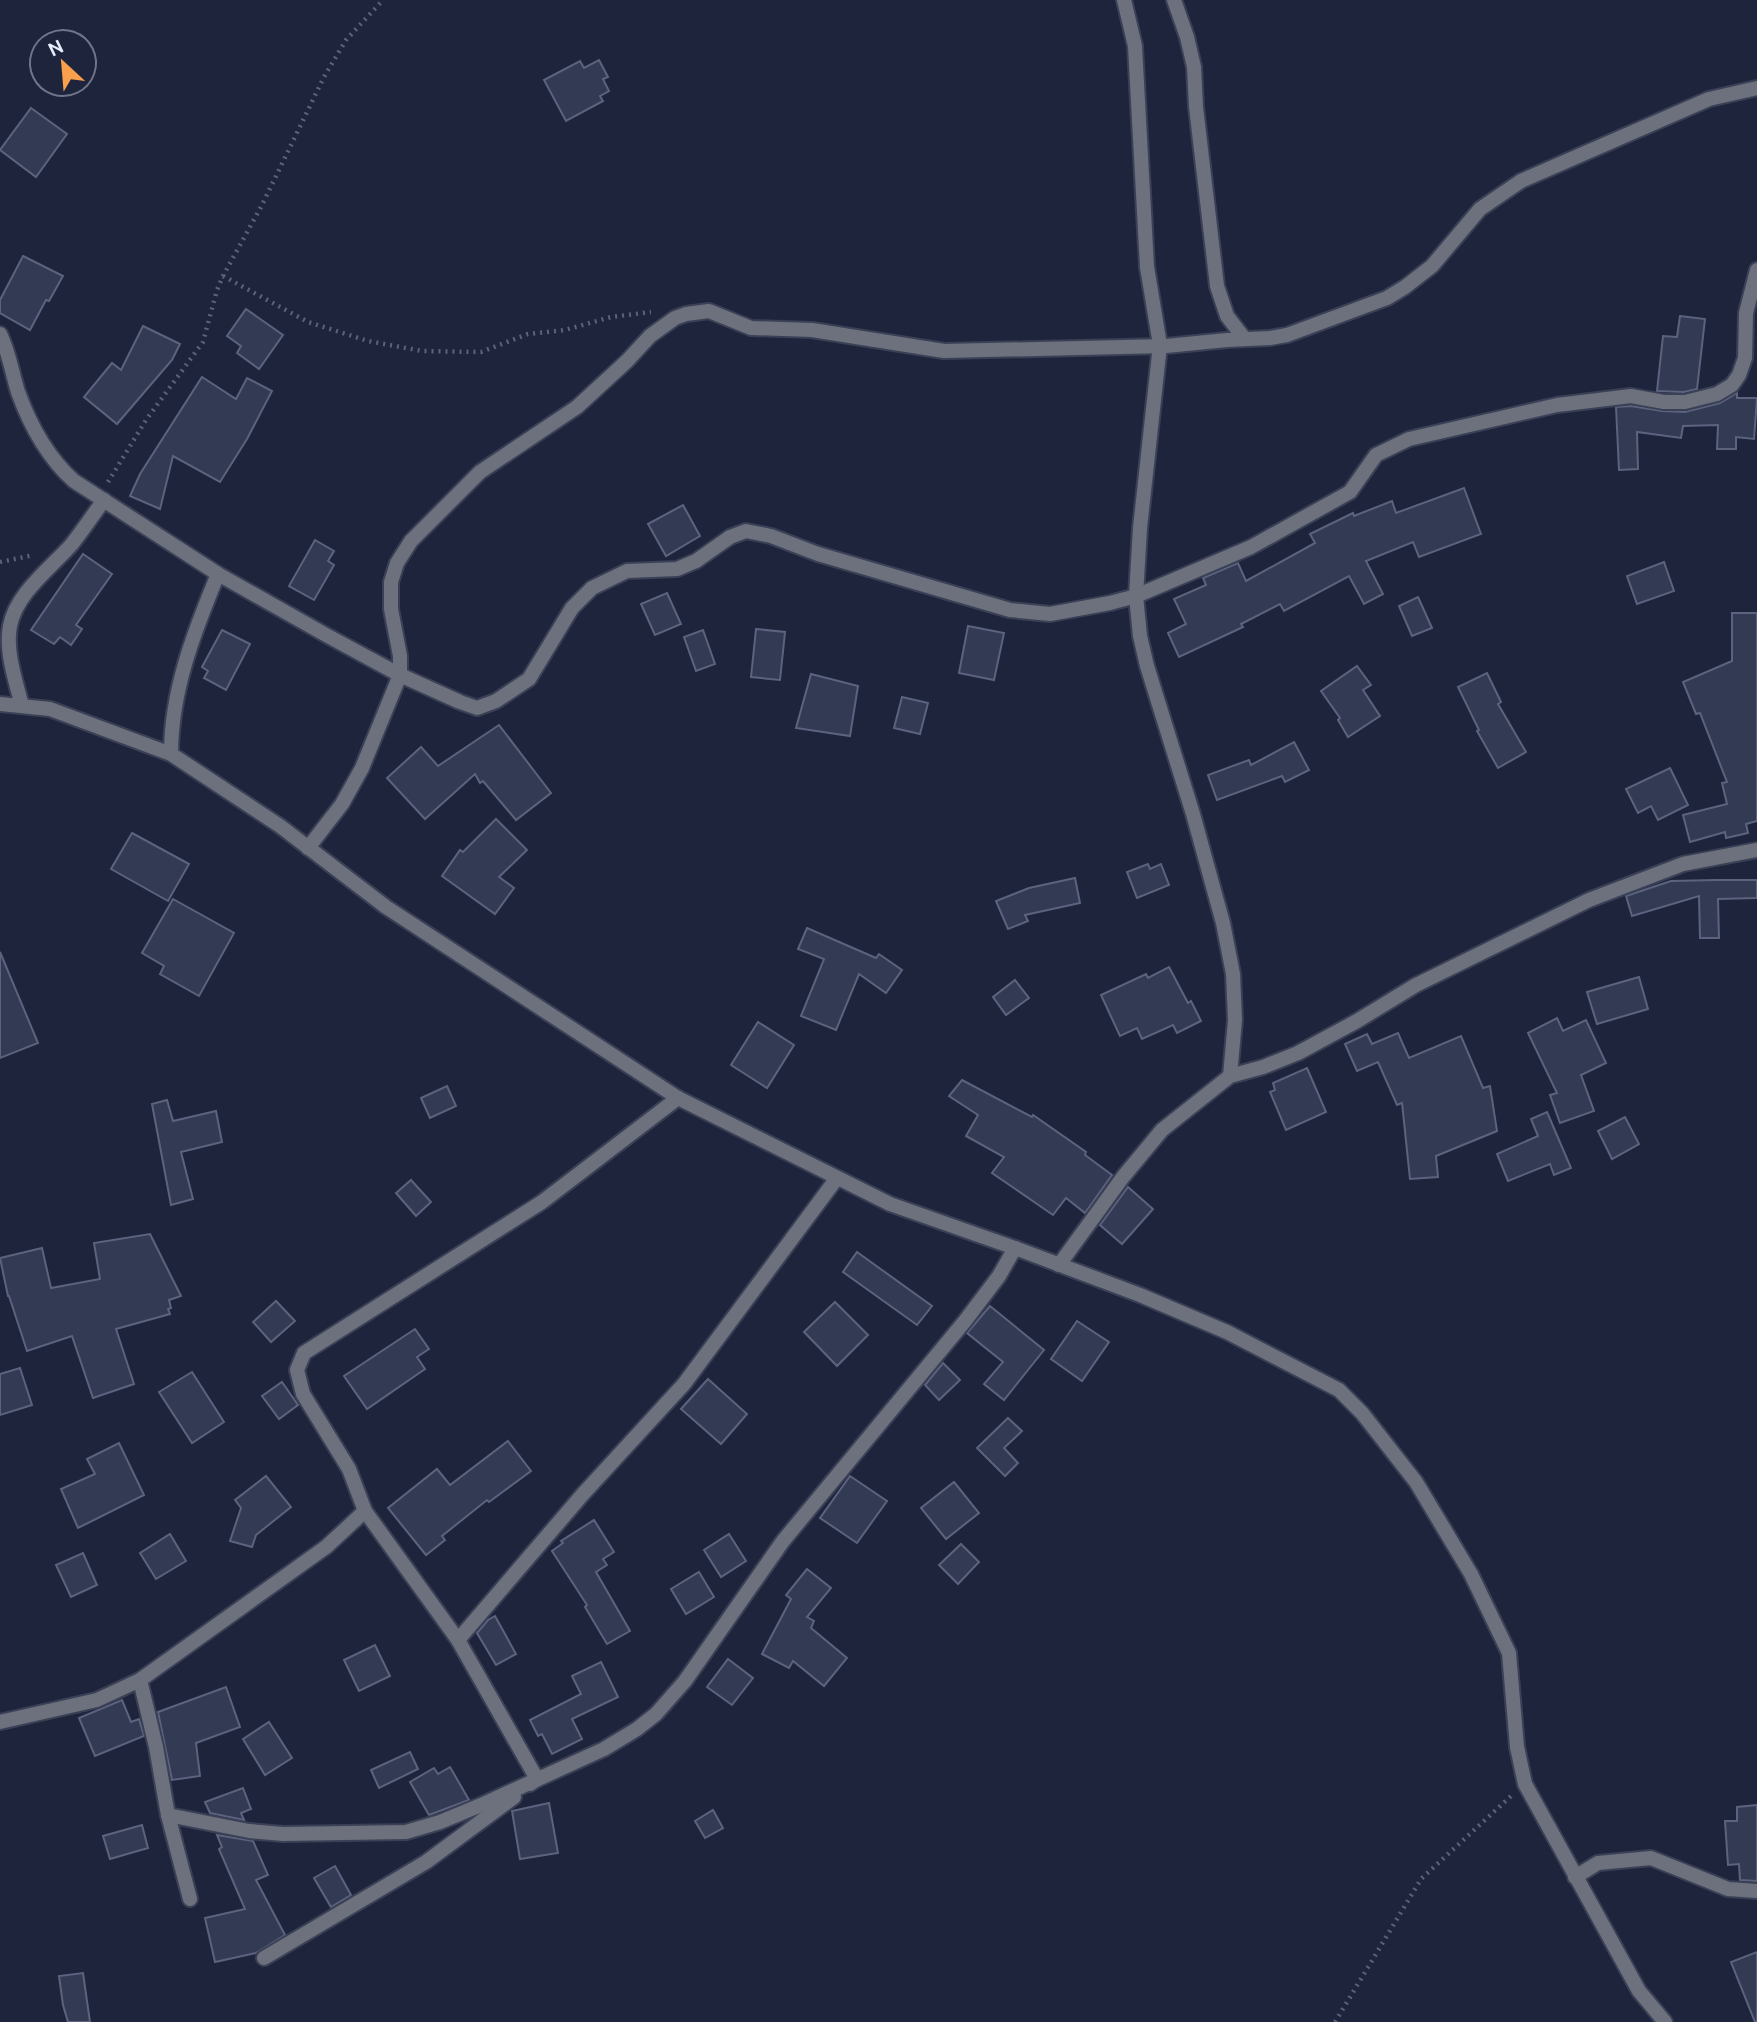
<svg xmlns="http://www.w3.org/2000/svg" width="1757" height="2022" font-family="Ubuntu,sans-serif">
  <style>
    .building { fill: #333a53; stroke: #5b637e; stroke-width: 2 }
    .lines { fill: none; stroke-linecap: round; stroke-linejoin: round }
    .street-casing { stroke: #3a4056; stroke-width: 18 }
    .path { stroke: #5d6277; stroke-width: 4.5; stroke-dasharray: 2 5; stroke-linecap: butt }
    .street { stroke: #6d717d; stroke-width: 14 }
  </style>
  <rect width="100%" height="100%" fill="#1e243b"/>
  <g class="building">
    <path d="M 599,60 L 608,77 L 603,79 L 609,91 L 600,96 L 603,101 L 566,121 L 544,80 L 580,61 L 584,68 Z"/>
    <path d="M 31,108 L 67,134 L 36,177 L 0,150 Z"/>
    <path d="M 23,256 L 63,276 L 49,301 L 46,300 L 30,330 L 0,313 L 0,300 Z"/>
    <path d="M 246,309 L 283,335 L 259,369 L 237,353 L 241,346 L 227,336 Z"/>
    <path d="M 1680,316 L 1705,319 L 1697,389 L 1684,392 L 1657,391 L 1663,336 L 1677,337 Z"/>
    <path d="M 143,326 L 180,344 L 172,360 L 117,424 L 84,397 L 112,363 L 121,370 Z"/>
    <path d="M 202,377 L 236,399 L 247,378 L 272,391 L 247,439 L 220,482 L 173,456 L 160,509 L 130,496 L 140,474 Z"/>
    <path d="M 1737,393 L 1737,398 L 1757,398 L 1754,439 L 1736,437 L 1736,449 L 1717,449 L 1718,425 L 1683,426 L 1681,438 L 1637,432 L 1638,469 L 1619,470 L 1616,407 L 1631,406 L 1662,411 L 1685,412 L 1720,403 Z"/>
    <path d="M 1464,488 L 1481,534 L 1419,557 L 1413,542 L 1366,561 L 1383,594 L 1364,604 L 1349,576 L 1284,611 L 1280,604 L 1241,624 L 1243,627 L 1179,657 L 1168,633 L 1186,624 L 1174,599 L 1206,585 L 1203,578 L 1238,563 L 1246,581 L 1315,543 L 1310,534 L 1353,513 L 1354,516 L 1392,501 L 1396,513 Z"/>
    <path d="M 683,505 L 700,536 L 666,556 L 648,524 Z"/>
    <path d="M 315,540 L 334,551 L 328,561 L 334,565 L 314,600 L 289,586 Z"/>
    <path d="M 83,554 L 112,574 L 76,625 L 82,629 L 71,645 L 60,637 L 54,644 L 31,630 Z"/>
    <path d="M 1664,562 L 1674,591 L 1637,604 L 1627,576 Z"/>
    <path d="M 667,593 L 681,624 L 655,635 L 641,604 Z"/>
    <path d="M 1418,597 L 1432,628 L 1412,636 L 1399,606 Z"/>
    <path d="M 1732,613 L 1757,613 L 1757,821 L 1746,824 L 1748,833 L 1726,838 L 1725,832 L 1690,842 L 1683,815 L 1727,804 L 1722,783 L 1727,782 L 1700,713 L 1696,714 L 1683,682 L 1732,661 Z"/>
    <path d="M 968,626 L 1004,633 L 994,680 L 959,673 Z"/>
    <path d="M 756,629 L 785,632 L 780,680 L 751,677 Z"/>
    <path d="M 222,630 L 250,644 L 226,690 L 204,678 L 208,671 L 202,667 Z"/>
    <path d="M 703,630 L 715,664 L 696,671 L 684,637 Z"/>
    <path d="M 1357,666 L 1371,685 L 1363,690 L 1380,716 L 1348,737 L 1338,720 L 1340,718 L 1321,691 Z"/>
    <path d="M 1487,673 L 1501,702 L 1498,704 L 1526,752 L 1498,768 L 1477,731 L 1479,730 L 1458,687 Z"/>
    <path d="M 811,674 L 858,686 L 850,736 L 796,728 Z"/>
    <path d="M 902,697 L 928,703 L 920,734 L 894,728 Z"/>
    <path d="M 499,725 L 551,793 L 516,820 L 483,781 L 480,783 L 475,774 L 425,819 L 387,778 L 421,747 L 438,766 Z"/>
    <path d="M 1294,742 L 1309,770 L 1285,782 L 1282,776 L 1217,800 L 1208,775 L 1249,760 L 1251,765 Z"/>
    <path d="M 1670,768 L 1688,805 L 1658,820 L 1651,806 L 1638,813 L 1626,789 Z"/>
    <path d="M 496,819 L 527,850 L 499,877 L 514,888 L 495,914 L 442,876 L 460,850 L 463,852 Z"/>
    <path d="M 132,833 L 189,864 L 168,901 L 111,869 Z"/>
    <path d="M 1148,864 L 1150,869 L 1161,864 L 1169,885 L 1137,898 L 1127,872 Z"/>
    <path d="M 1075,878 L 1080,903 L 1025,915 L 1028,921 L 1008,929 L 996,901 L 1029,888 Z"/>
    <path d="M 1715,880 L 1757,880 L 1757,898 L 1718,899 L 1719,938 L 1700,938 L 1699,896 L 1632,916 L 1626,896 L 1671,881 Z"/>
    <path d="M 173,899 L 234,933 L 199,996 L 160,974 L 164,966 L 142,953 Z"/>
    <path d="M 807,928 L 876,958 L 879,954 L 902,970 L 886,993 L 859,974 L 836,1030 L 801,1016 L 824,959 L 798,949 Z"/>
    <path d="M 0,952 L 38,1043 L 0,1058 Z"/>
    <path d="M 1169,967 L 1188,1003 L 1191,1001 L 1201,1021 L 1177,1033 L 1173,1025 L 1142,1039 L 1137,1028 L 1120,1036 L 1101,995 L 1146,974 L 1148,978 Z"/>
    <path d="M 1639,977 L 1648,1009 L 1597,1024 L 1587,992 Z"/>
    <path d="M 1015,980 L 1029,998 L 1006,1015 L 993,997 Z"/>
    <path d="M 1557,1018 L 1563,1031 L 1586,1020 L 1606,1063 L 1581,1075 L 1594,1111 L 1560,1123 L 1550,1095 L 1557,1093 L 1528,1033 Z"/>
    <path d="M 758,1022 L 794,1045 L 767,1088 L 731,1065 Z"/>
    <path d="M 1398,1033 L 1409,1058 L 1461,1036 L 1483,1088 L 1490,1086 L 1497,1131 L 1436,1156 L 1438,1177 L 1410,1179 L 1402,1103 L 1397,1105 L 1378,1062 L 1357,1071 L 1345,1044 L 1367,1034 L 1372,1044 Z"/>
    <path d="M 1307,1068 L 1326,1112 L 1286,1130 L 1270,1092 L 1275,1090 L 1273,1083 Z"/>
    <path d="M 962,1080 L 1032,1117 L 1033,1115 L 1086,1152 L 1085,1155 L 1112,1175 L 1085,1213 L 1066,1198 L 1053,1215 L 992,1173 L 1004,1157 L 966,1136 L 978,1115 L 949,1096 Z"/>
    <path d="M 447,1086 L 456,1106 L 430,1118 L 421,1098 Z"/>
    <path d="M 167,1100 L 173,1121 L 216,1111 L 222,1142 L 181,1152 L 193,1199 L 171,1205 L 152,1104 Z"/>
    <path d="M 1547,1112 L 1571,1168 L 1554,1175 L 1550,1164 L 1508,1181 L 1497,1154 L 1538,1136 L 1531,1119 Z"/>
    <path d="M 1625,1117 L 1639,1144 L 1612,1159 L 1598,1131 Z"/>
    <path d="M 411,1180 L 431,1202 L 416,1216 L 396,1193 Z"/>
    <path d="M 1128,1187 L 1153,1209 L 1122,1244 L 1100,1225 Z"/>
    <path d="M 150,1234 L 181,1296 L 169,1300 L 171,1308 L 168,1309 L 170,1314 L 116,1329 L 134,1384 L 93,1398 L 72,1336 L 27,1351 L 9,1296 L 8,1296 L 0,1258 L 42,1248 L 51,1288 L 100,1279 L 94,1243 Z"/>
    <path d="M 857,1252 L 932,1306 L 917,1325 L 843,1272 Z"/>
    <path d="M 276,1301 L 295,1321 L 271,1342 L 253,1322 Z"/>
    <path d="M 835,1302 L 868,1335 L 837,1366 L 804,1332 Z"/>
    <path d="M 990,1306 L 1044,1350 L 1004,1400 L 984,1384 L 1003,1362 L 967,1333 Z"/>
    <path d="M 1077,1321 L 1109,1342 L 1082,1381 L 1051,1359 Z"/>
    <path d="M 415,1329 L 429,1349 L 417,1357 L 425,1369 L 367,1409 L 344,1376 Z"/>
    <path d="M 943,1363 L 960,1380 L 939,1400 L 925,1385 Z"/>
    <path d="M 20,1368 L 32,1405 L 0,1415 L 0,1374 Z"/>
    <path d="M 192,1372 L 224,1422 L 192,1443 L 159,1392 Z"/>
    <path d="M 708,1379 L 747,1414 L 721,1444 L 681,1409 Z"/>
    <path d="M 282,1382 L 298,1405 L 279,1419 L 262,1396 Z"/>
    <path d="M 1008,1418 L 1022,1431 L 1004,1448 L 1018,1463 L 1005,1476 L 977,1448 Z"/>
    <path d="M 508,1441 L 531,1471 L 489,1502 L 487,1500 L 442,1536 L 445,1540 L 426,1555 L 388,1508 L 437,1469 L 450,1485 Z"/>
    <path d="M 119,1443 L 144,1495 L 78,1528 L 61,1489 L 95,1474 L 87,1459 Z"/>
    <path d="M 266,1476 L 291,1507 L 256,1535 L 252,1547 L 230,1541 L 241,1508 L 235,1500 Z"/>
    <path d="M 850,1476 L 887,1501 L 857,1543 L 820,1518 Z"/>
    <path d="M 954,1482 L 979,1513 L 946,1539 L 921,1508 Z"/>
    <path d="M 594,1520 L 614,1552 L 603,1559 L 607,1565 L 596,1572 L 630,1631 L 607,1644 L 585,1607 L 587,1605 L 552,1551 L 563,1543 L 561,1541 Z"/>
    <path d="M 170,1534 L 186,1561 L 156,1579 L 140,1553 Z"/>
    <path d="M 729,1534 L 746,1561 L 721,1577 L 704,1550 Z"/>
    <path d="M 961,1544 L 979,1562 L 958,1584 L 939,1565 Z"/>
    <path d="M 83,1553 L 97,1585 L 71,1597 L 56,1565 Z"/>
    <path d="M 807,1569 L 831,1588 L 807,1617 L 814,1621 L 811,1628 L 847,1658 L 824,1686 L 793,1661 L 789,1668 L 762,1654 L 791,1599 L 786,1595 Z"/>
    <path d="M 699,1572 L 714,1597 L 686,1614 L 671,1589 Z"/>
    <path d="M 495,1616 L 516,1654 L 496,1665 L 477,1633 L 488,1620 Z"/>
    <path d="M 375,1645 L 390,1676 L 359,1691 L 344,1660 Z"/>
    <path d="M 728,1659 L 753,1678 L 732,1705 L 707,1687 Z"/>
    <path d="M 601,1662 L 618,1697 L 572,1719 L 582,1739 L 552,1754 L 542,1734 L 538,1736 L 530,1720 L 581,1694 L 572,1676 Z"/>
    <path d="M 226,1687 L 240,1727 L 196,1743 L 200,1776 L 172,1780 L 158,1712 Z"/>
    <path d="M 122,1700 L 131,1722 L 139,1719 L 144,1736 L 95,1756 L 79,1718 Z"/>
    <path d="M 269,1722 L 292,1758 L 265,1775 L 243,1739 Z"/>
    <path d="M 410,1752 L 418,1769 L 379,1788 L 371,1770 Z"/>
    <path d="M 450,1767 L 469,1800 L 429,1815 L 410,1782 L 434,1768 L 438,1774 Z"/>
    <path d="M 243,1788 L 251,1809 L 241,1813 L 244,1820 L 210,1813 L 205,1802 Z"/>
    <path d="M 549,1803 L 558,1853 L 520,1859 L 512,1811 Z"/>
    <path d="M 1757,1805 L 1757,1881 L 1740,1880 L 1739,1864 L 1728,1865 L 1725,1821 L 1737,1821 L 1737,1807 Z"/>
    <path d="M 713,1810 L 723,1828 L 705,1838 L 695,1821 Z"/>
    <path d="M 142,1825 L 148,1848 L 110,1859 L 103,1836 Z"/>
    <path d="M 217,1835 L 253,1841 L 268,1875 L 256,1880 L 285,1935 L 256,1953 L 215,1962 L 205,1918 L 245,1909 L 219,1849 L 222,1847 Z"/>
    <path d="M 335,1866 L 351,1895 L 331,1907 L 314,1878 Z"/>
    <path d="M 1757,1952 L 1757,2022 L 1755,2022 L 1731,1962 Z"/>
    <path d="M 83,1973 L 90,2022 L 68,2022 L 63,2005 L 59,1976 Z"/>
  </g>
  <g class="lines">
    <defs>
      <g id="street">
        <path d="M 1124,0 L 1135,46 L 1147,267 L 1160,345 L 1140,528 L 1136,596 L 1140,636 L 1147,666 L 1193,814 L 1223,923 L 1233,974 L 1235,1020 L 1230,1076"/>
        <path d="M 1174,0 L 1187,37 L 1194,67 L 1196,107 L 1217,286 L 1227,316 L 1244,338"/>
        <path d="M 0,334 C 9,352 12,373 18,392 C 30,425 48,458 74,481 L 218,574 L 326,635 L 400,675 L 460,702 L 477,708 L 496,701 L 529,679 L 572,608 L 592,588 L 627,571 L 677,569 L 696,561 L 730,537 L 746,531 L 771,536 L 818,554 L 1010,610 L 1050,614 L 1110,603 L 1136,596 L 1251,547 L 1350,492 L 1376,455 L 1409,439 L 1557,405 L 1631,396 L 1664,402 L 1685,402 L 1717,394 L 1732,385 L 1739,375 L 1745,358 L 1746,313 L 1757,270"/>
        <path d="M 0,704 L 50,709 L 171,754 L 280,826 L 386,907 L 678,1098 L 890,1204 L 1015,1248 L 1140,1295 L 1227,1332 L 1339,1390 L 1362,1413 L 1416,1482 L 1471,1574 L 1509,1653 L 1517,1747 L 1525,1784 L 1639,1991 L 1665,2022"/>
        <path d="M 22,706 C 16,682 5,651 10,626 C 16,593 51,568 72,544 C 83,530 93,515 104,500"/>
        <path d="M 171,754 C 171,691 194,632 218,574"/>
        <path d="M 308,848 L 342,804 L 362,768 L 400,675 L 400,656 L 391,609 L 391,582 L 397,563 L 411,541 L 480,472 L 577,407 L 627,361 L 650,336 L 675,318 L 686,314 L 709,311 L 751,328 L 812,330 L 944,351 L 1166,346 L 1227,340 L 1270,338 L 1287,335 L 1387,298 L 1405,287 L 1432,266 L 1480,209 L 1521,181 L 1709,99 L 1757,88"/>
        <path d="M 1059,1265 L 1123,1177 L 1162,1130 L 1230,1076 L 1263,1067 L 1298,1053 L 1357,1021 L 1416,985 L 1589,900 L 1683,864 L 1757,850"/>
        <path d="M 365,1511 L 458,1640 L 537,1779 L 530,1784"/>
        <path d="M 458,1640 L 583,1494 L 684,1384 L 837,1178"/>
        <path d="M 140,1680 L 156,1747 L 168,1815 L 190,1899"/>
        <path d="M 0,1722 L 97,1700 L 140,1680 L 326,1547 L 365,1511 L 349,1469 L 303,1394 L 297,1370 L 304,1353 L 542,1202 L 678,1098"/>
        <path d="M 168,1815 L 249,1831 L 283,1834 L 406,1832 L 440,1822 L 481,1805 L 604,1749 L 637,1729 L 656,1714 L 685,1681 L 783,1541 L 965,1321 L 999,1276 L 1015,1248"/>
        <path d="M 1575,1877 L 1598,1863 L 1651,1858 L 1728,1889 L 1757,1891"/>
        <path d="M 264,1958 L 426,1862 L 514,1797"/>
      </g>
    </defs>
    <use href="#street" class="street-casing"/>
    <g class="path">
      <path d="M 223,276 L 308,322 L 368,341 L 422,351 L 481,352 L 528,334 L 565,330 L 611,317 L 651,312"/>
      <path d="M 108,482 L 146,420 L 203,342 L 217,290 L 223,276 L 262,205 L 324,77 L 346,40 L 383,0"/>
      <path d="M 0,562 L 34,555"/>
      <path d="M 1335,2022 L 1421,1879 L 1511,1796"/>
    </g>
    <use href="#street" class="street"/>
  </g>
  <g transform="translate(63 63) rotate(334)"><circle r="33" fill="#1e243b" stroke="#6f7489" stroke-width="2"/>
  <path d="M0-5L12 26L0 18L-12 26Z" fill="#f9a04c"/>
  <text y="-10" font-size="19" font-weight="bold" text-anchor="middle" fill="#e8edfd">N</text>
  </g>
</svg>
